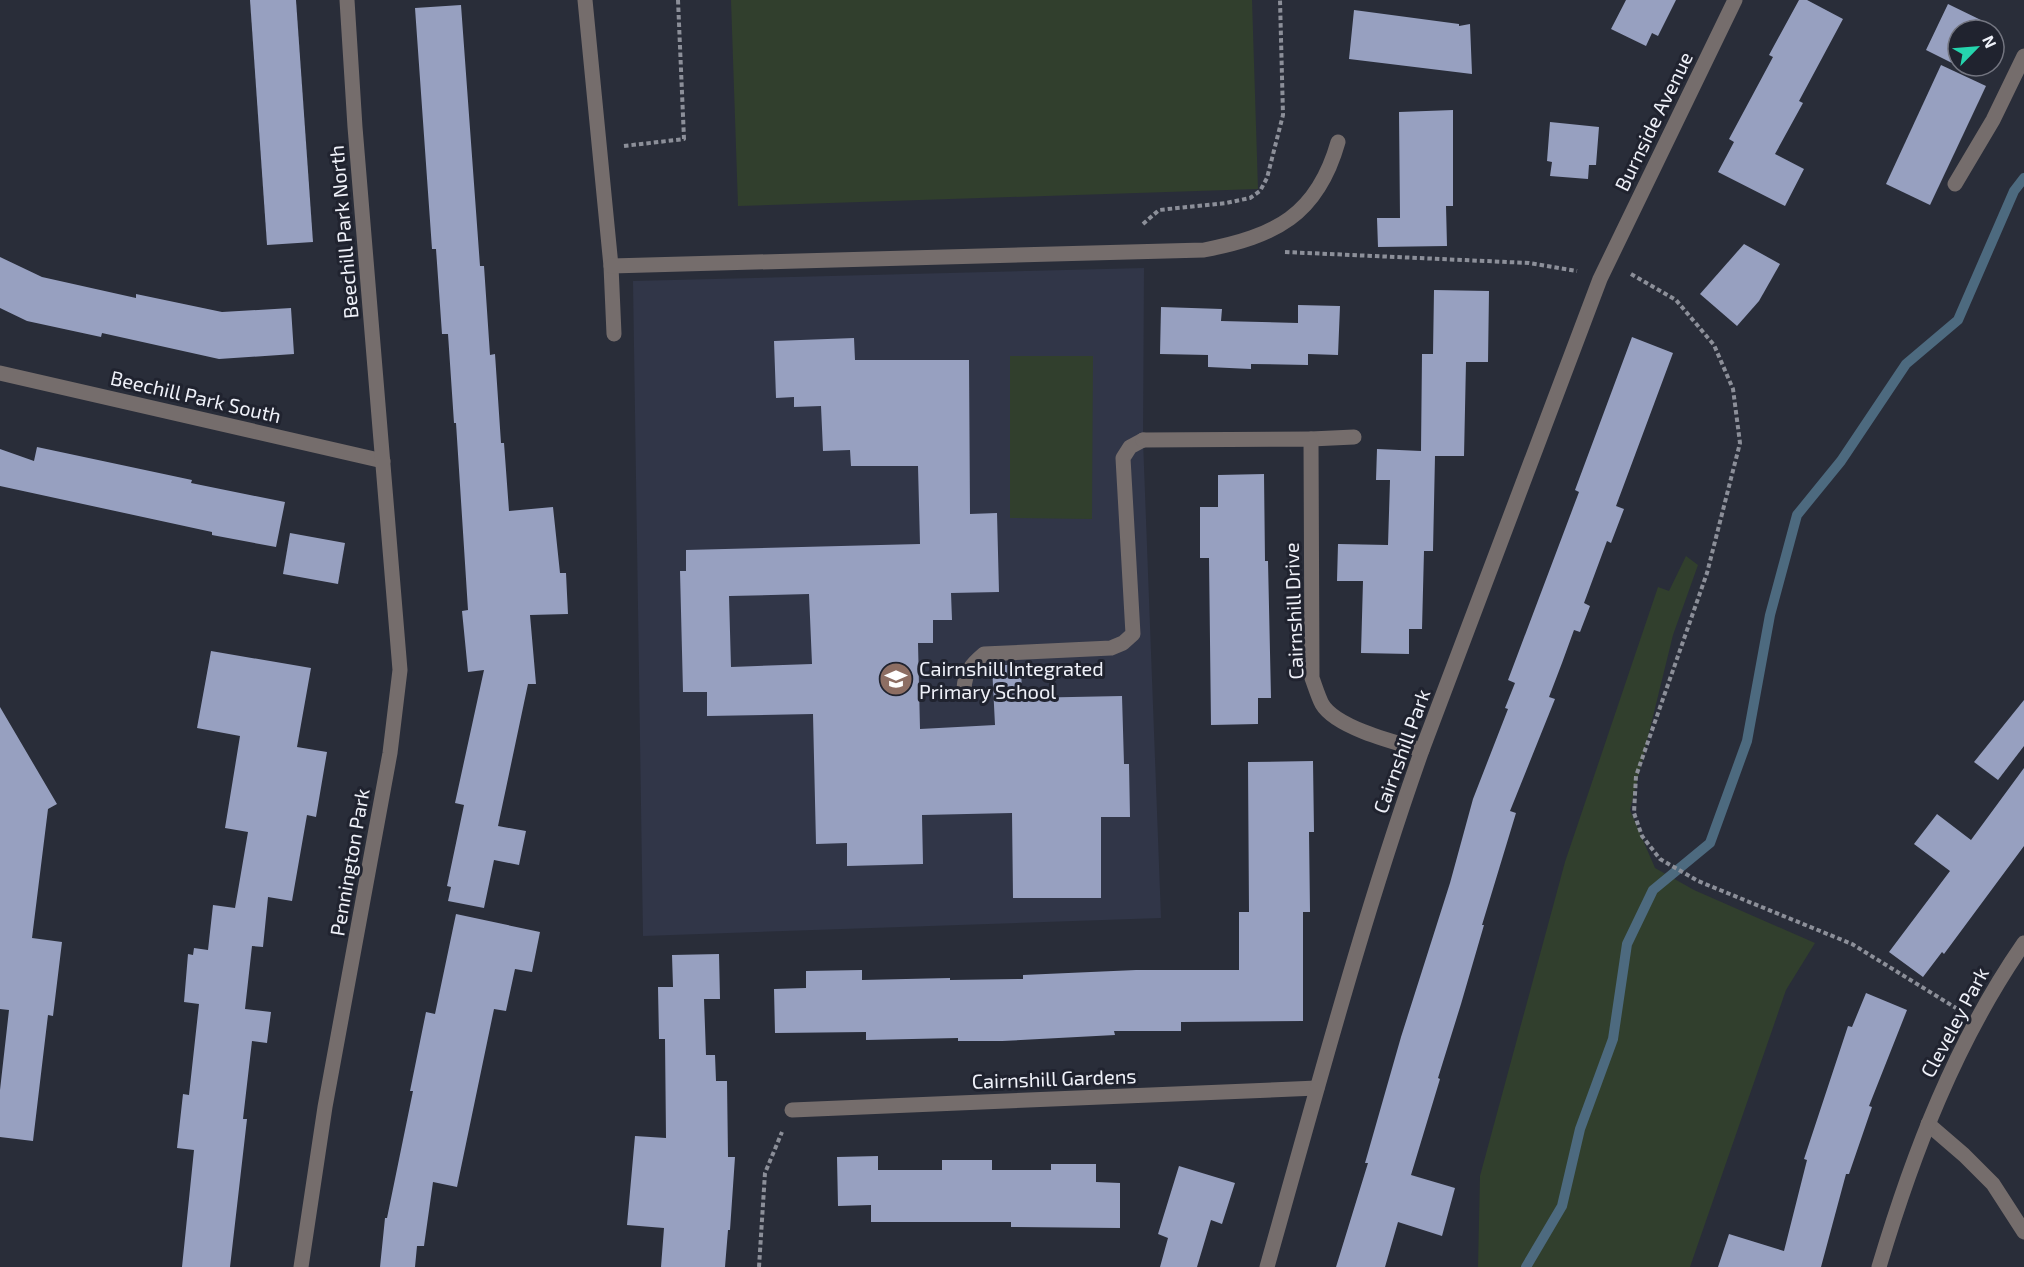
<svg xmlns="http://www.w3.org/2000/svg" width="2024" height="1267" font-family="'Exo 2',sans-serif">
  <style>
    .built { fill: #313648 }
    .green { fill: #313f2d }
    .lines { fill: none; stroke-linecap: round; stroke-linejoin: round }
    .stream { stroke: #4d6a7f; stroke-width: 10 }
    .building { fill: #97a0c0; fill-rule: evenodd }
    .path { stroke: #8c8f99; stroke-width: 4; stroke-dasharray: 4.5 3; stroke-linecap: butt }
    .service { stroke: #756d6c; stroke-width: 15 }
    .minor { stroke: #756d6c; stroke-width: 15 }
    .labels { text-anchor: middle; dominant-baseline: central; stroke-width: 6; stroke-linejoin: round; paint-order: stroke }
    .street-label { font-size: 20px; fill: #eff1f9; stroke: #20232f }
    .poi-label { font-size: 20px; fill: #eff1f9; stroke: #20232f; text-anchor: start }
  </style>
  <rect width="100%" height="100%" fill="#292d39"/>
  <path class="built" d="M 1144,268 L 1143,440 L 1161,918 L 643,936 L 633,281 Z"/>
  <g class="green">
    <path d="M 731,0 L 1252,0 L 1258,189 L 738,206 Z"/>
    <path d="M 1010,356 L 1093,356 L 1092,519 L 1010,518 Z"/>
    <path d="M 1686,556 L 1698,565 L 1673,635 L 1630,810 L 1655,868 L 1694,890 L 1815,943 L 1786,990 L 1690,1267 L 1478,1267 L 1480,1176 L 1565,862 L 1658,587 L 1669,591 Z"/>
  </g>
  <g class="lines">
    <path class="stream" d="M 1526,1267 L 1562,1206 L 1580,1129 L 1613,1039 L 1627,944 L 1653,890 L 1710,843 L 1747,741 L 1770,615 L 1797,515 L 1841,461 L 1906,364 L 1958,320 L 2014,191 L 2024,178"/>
  </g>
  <g class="building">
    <path d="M 250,0 L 296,0 L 313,242 L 267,245 Z"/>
    <path d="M 1626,0 L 1676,0 L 1658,36 L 1652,33 L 1646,46 L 1611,29 Z"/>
    <path d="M 1799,0 L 1807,0 L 1843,19 L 1799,101 L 1803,103 L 1775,154 L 1804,169 L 1785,206 L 1718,172 L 1734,142 L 1729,139 L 1773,57 L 1769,55 Z"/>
    <path d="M 1948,4 L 1985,22 L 1982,30 L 1958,30 L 1958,66 L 1926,50 Z"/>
    <path d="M 461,5 L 480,266 L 484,266 L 490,355 L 495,354 L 501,443 L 504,443 L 509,511 L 553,507 L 560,573 L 566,573 L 567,594 L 568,614 L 530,615 L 536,684 L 528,684 L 498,826 L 526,831 L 519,865 L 494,860 L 484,908 L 448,901 L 451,887 L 447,886 L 464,805 L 455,803 L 484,670 L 468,672 L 462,611 L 468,610 L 456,423 L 454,423 L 448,334 L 442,334 L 436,249 L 432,249 L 415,8 Z"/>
    <path d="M 1354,10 L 1459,24 L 1459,26 L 1470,24 L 1472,74 L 1349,59 Z"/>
    <path d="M 1941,65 L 1986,86 L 1930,205 L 1886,184 Z"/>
    <path d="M 1453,110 L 1453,206 L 1446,206 L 1447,246 L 1378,247 L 1377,218 L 1400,218 L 1399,112 Z"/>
    <path d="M 1550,122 L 1599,127 L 1596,165 L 1589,165 L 1588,179 L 1550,176 L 1552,162 L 1547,161 Z"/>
    <path d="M 1744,244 L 1780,264 L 1759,301 L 1737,326 L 1700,294 Z"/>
    <path d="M 0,257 L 42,277 L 136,298 L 136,294 L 222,312 L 291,308 L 294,354 L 219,359 L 102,333 L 101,337 L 27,321 L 0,308 Z"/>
    <path d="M 1434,290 L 1489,291 L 1488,362 L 1466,362 L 1464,456 L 1435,456 L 1433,551 L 1424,551 L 1422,629 L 1409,629 L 1409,654 L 1361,653 L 1363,581 L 1337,581 L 1338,544 L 1388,545 L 1390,480 L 1376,480 L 1377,449 L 1421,451 L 1422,354 L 1433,354 Z"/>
    <path d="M 1298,305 L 1340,306 L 1338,355 L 1308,354 L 1308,365 L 1251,364 L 1251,369 L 1208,367 L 1208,355 L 1160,354 L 1161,307 L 1222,309 L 1221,321 L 1298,323 Z"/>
    <path d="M 1632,337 L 1673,353 L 1616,506 L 1624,509 L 1611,543 L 1607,541 L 1584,603 L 1590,606 L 1580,632 L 1574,630 L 1562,663 L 1549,697 L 1555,699 L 1510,811 L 1516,813 L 1482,925 L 1484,925 L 1461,1004 L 1438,1078 L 1440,1079 L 1411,1175 L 1455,1188 L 1442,1236 L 1398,1222 L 1385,1267 L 1336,1267 L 1368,1163 L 1365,1163 L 1401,1037 L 1450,883 L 1473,799 L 1508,709 L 1505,708 L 1515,683 L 1508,680 L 1579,492 L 1575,490 Z"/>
    <path d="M 854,338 L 855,360 L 969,360 L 970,514 L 997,513 L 999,592 L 951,593 L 952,620 L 933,620 L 933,643 L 918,643 L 920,729 L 995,725 L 992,666 L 1021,664 L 1022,698 L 1122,696 L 1124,764 L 1129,764 L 1130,817 L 1101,817 L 1101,898 L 1013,898 L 1012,813 L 922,815 L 923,864 L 847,866 L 847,843 L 816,844 L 813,714 L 707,716 L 707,692 L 683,692 L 680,571 L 686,571 L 686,550 L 920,544 L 918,466 L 851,466 L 850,450 L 823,451 L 821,406 L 794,407 L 794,397 L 776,398 L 774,341 ZM 809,594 L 812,664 L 731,667 L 729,596 Z"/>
    <path d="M 37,447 L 192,480 L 191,483 L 285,502 L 276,547 L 212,535 L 212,532 L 0,486 L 0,449 L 34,461 Z"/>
    <path d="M 1264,474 L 1265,561 L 1268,561 L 1271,698 L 1258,698 L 1258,724 L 1211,725 L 1209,558 L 1200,558 L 1200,507 L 1218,507 L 1218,475 Z"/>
    <path d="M 290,533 L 345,543 L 338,584 L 283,574 Z"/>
    <path d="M 211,651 L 311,668 L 297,747 L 327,752 L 316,817 L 307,815 L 292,901 L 268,897 L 263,947 L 252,946 L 245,1009 L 271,1012 L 267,1043 L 252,1041 L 243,1119 L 247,1119 L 230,1267 L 182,1267 L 194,1150 L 177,1148 L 183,1094 L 189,1095 L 199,1004 L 184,1002 L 188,954 L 193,955 L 194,948 L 208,950 L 213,905 L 235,908 L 248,832 L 225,828 L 240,736 L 197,728 Z"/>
    <path d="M 2024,700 L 2024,746 L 1998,780 L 1974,762 Z"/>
    <path d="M 0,707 L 57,804 L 48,809 L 32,938 L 62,942 L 53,1016 L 48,1015 L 33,1141 L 0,1137 L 0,1090 L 9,1010 L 0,1009 Z"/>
    <path d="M 1313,761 L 1314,832 L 1309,832 L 1310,912 L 1303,912 L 1303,1021 L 1181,1022 L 1181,1031 L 1114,1031 L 1115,1035 L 1002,1041 L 958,1041 L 958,1038 L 866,1040 L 866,1032 L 775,1033 L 774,989 L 806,988 L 806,971 L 862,970 L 862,980 L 950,978 L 950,980 L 1023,979 L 1023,975 L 1136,970 L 1239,970 L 1239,912 L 1249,912 L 1248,762 Z"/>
    <path d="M 2024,768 L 2024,846 L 1944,954 L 1942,952 L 1923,977 L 1889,952 L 1950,871 L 1914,844 L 1937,814 L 1971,840 Z"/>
    <path d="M 456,914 L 540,932 L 532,972 L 515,969 L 506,1011 L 494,1009 L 457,1187 L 433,1182 L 424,1246 L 417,1246 L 415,1267 L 380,1267 L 385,1218 L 387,1218 L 413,1091 L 410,1091 L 426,1012 L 435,1014 Z"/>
    <path d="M 719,954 L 720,999 L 704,999 L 706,1055 L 715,1055 L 716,1081 L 727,1081 L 728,1157 L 735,1157 L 730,1230 L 728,1230 L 725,1267 L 661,1267 L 664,1228 L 627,1225 L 635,1136 L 666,1138 L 665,1039 L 659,1039 L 658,987 L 673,987 L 672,955 Z"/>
    <path d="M 1866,993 L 1907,1010 L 1869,1106 L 1872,1107 L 1849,1174 L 1846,1174 L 1821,1267 L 1718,1267 L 1729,1234 L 1784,1251 L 1807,1160 L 1804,1159 L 1848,1026 L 1852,1027 Z"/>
    <path d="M 878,1156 L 878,1170 L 942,1170 L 942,1160 L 992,1160 L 992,1170 L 1051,1170 L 1051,1164 L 1096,1164 L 1096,1182 L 1120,1183 L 1120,1228 L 1011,1227 L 1011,1222 L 871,1222 L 871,1205 L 838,1206 L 837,1157 Z"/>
    <path d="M 1179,1166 L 1235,1183 L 1222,1224 L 1211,1220 L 1197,1267 L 1160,1267 L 1168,1238 L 1158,1234 Z"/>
  </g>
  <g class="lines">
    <g class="path">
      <path d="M 624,146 L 684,139 L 678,0"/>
      <path d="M 1143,224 L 1159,210 L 1226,203 L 1250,198 L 1260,191 L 1267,178 L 1283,115 L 1280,0"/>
      <path d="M 1285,252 L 1529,263 L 1577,271"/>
      <path d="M 1631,274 L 1676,300 L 1714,345 L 1733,389 L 1740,443 L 1707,573 L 1636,776 L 1634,813 L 1642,836 L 1660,859 L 1698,881 L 1852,944 L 1956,1008"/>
      <path d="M 759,1267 L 765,1173 L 782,1132"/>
    </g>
    <g class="service">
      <path d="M 585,0 L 611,266 L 614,334"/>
      <path d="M 1955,184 L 1993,120 L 2024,56"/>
      <path d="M 611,266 L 1204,250 C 1275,236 1317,216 1338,142"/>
      <path d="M 964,689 C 965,672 971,665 984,654 L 1111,648 L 1123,643 L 1133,634 L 1123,458 L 1130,447 L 1143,440"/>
    </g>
    <g class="minor">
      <path d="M 0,373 L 383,461"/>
      <path d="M 1311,439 L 1354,437"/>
      <path d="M 1143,440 L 1311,439 L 1312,678 C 1315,686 1318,696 1322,704 C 1336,728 1397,743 1422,750"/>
      <path d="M 792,1110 L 1317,1088"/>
      <path d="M 1928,1124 L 1964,1155 L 1993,1184 L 2024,1232"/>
      <path d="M 301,1267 L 325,1107 L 390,753 L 400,670 L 355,127 L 347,0"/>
      <path d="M 1267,1267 C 1316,1094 1362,919 1422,750 L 1600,279 L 1735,0"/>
      <path d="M 1879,1267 C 1913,1153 1956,1041 2024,943"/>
    </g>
  </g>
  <defs>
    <symbol id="school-disc" viewBox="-11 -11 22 22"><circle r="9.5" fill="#8d6e63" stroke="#20232f"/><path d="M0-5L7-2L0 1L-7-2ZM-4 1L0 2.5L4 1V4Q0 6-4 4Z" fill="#fff"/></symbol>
  </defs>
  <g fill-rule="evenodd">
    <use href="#school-disc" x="877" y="660" width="38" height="38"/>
  </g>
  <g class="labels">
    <g class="street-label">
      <text transform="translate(1653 121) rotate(-64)">Burnside Avenue</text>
      <text transform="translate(343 232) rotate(-95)">Beechill Park North</text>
      <text transform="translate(196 396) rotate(13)">Beechill Park South</text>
      <text transform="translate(1293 611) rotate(-92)">Cairnshill Drive</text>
      <text transform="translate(1401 751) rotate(-70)">Cairnshill Park</text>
      <text transform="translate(349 862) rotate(-80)">Pennington Park</text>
      <text transform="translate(1954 1022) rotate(-62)">Cleveley Park</text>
      <text transform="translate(1054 1078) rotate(-2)">Cairnshill Gardens</text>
    </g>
    <g class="poi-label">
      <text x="919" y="668">Cairnshill Integrated<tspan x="919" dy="23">Primary School</tspan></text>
    </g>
  </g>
  <g transform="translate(1976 48) rotate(65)"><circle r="28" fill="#20232f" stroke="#737580" stroke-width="1.5"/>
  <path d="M0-4.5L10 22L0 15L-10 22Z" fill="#25d5ae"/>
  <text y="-9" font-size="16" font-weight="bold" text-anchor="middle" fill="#eff1f9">N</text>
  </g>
</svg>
